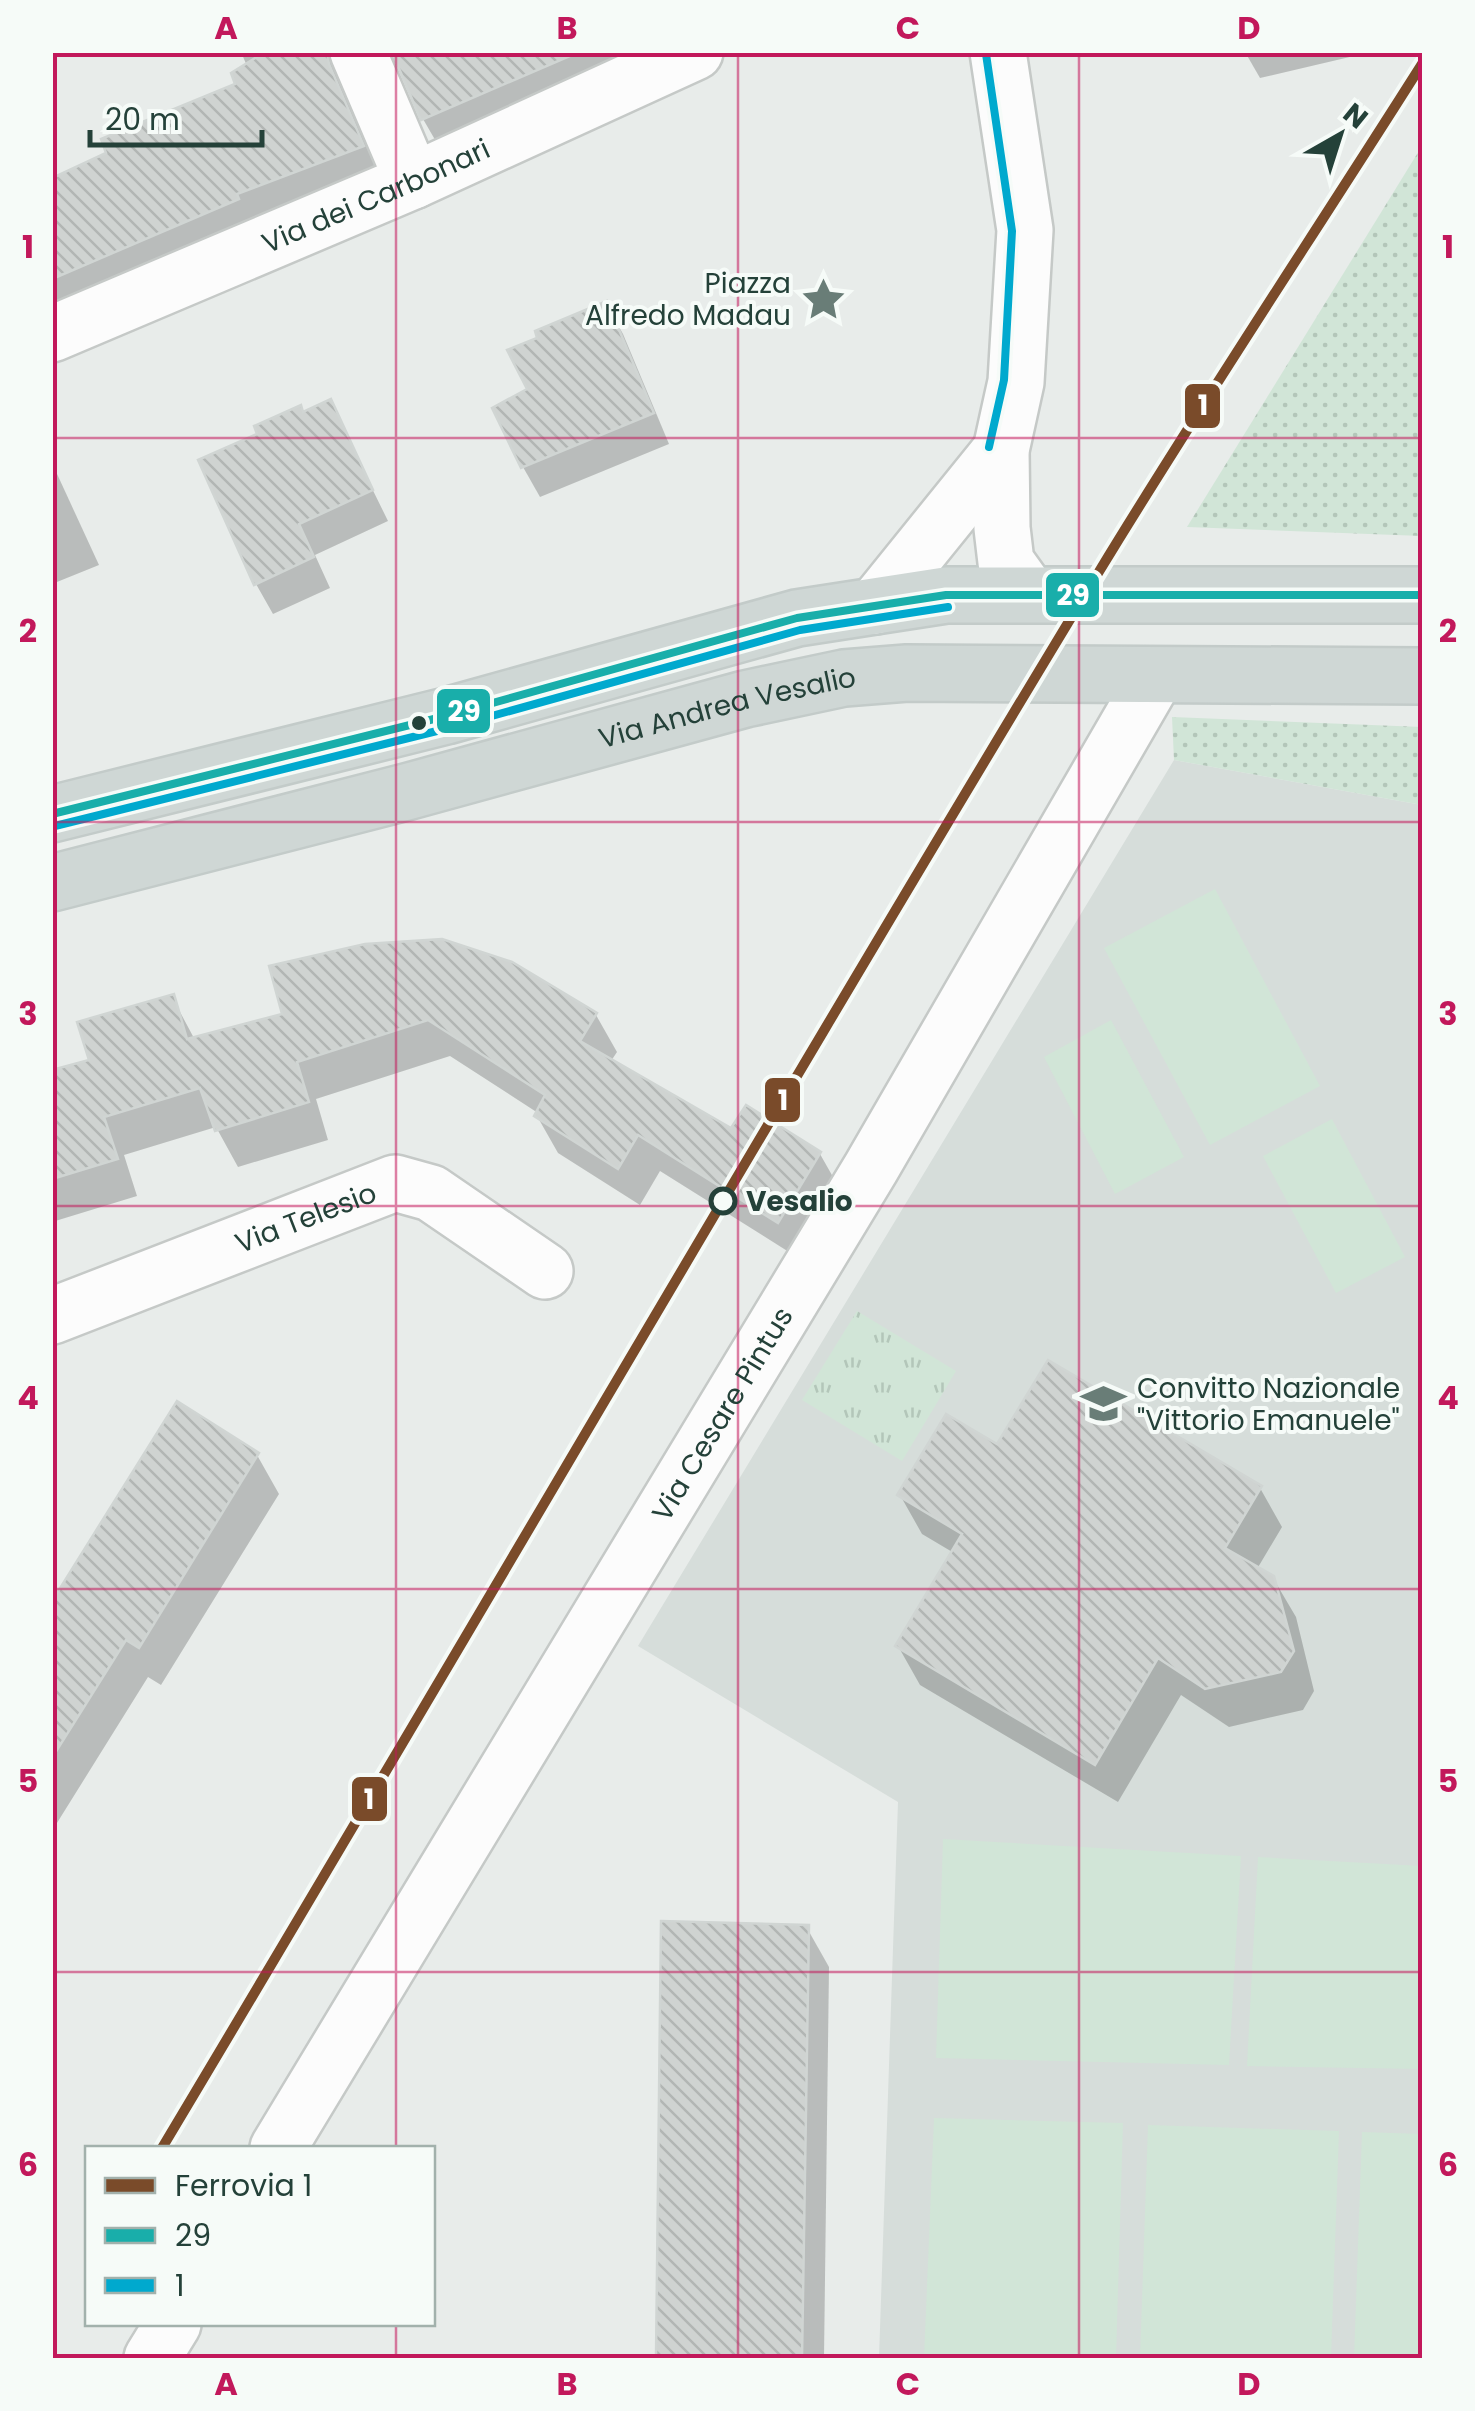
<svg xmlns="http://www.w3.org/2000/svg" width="1475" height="2411" font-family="Poppins,sans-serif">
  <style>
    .built { fill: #d6ddda }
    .grass { fill: url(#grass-dots) }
    .park { fill: url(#park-tufts) }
    .garden { fill: #d1e5d7 }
    .shadow { fill: #0003 }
    .building { fill: url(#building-back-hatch); stroke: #d0d5d3; stroke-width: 2.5 }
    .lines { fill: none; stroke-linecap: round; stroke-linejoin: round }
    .minor-casing { stroke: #c5c9c7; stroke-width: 60 }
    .major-casing { stroke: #c3cbc9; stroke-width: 60 }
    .minor { stroke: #fcfcfc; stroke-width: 55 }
    .major { stroke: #cfd7d5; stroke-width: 55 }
    .bus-1-casing { stroke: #f6fbf8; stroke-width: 15 }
    .bus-2-casing { stroke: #f6fbf8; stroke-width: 15 }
    .bus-1 { stroke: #19aeaa; stroke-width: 8 }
    .bus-2 { stroke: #00a9ce; stroke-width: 8 }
    .rail-1-casing { stroke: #f6fbf8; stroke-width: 18 }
    .rail-1 { stroke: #7a4b2a; stroke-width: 10 }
    .grid { fill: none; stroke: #c2185b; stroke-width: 2.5; stroke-opacity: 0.55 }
    .bus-dot { fill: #244139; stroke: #f6fbf8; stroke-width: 4 }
    .stop-dot { fill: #f6fbf8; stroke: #244139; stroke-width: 5 }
    .labels { text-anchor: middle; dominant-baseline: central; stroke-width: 8; stroke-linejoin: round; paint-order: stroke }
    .street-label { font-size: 28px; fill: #244139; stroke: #f6fbf8 }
    .poi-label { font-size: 28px; fill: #244139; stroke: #f6fbf8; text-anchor: end }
    .stop-label { font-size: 28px; font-weight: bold; fill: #244139; stroke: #f6fbf8; text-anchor: start }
    .line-badge { stroke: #f6fbf8; stroke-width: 4 }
    .badge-label { font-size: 28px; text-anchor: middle; font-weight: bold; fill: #fff }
    .neatline { fill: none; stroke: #c2185b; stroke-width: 4 }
    .grid-label { font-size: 32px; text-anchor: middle; font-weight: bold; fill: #c2185b }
  </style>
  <defs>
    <pattern id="grass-dots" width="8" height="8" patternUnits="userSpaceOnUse" patternTransform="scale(2.5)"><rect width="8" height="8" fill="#d1e5d7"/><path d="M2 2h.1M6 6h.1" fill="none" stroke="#b3c6b9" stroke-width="1.8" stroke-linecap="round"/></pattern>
    <pattern id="park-tufts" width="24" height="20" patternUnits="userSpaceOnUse" patternTransform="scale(2.5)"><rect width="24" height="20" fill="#d1e5d7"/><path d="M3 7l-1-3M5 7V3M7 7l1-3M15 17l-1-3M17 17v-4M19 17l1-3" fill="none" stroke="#b3c6b9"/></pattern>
    <pattern id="building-back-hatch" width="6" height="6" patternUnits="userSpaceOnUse" patternTransform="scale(2.5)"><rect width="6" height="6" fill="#cfd3d1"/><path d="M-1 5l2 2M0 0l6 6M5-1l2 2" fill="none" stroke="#b2b6b4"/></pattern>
  </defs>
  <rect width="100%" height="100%" fill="#e8ecea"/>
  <path class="built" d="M 1174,760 L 1422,805 L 1422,2358 L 879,2358 L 898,1802 L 638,1646 Z"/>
  <g class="grass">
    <path d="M 1422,146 L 1422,536 L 1187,527 Z"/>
    <path d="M 1172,717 L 1422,727 L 1422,805 L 1174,760 Z"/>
  </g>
  <path class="park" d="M 857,1311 L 956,1371 L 902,1461 L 802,1400 Z"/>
  <g class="garden">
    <path d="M 1215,889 L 1320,1086 L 1210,1145 L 1104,948 Z"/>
    <path d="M 1111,1020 L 1184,1157 L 1115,1194 L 1044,1057 Z"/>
    <path d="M 1332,1119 L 1405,1257 L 1336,1293 L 1263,1156 Z"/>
    <path d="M 943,1839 L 1241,1856 L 1229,2065 L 936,2058 Z"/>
    <path d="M 1258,1857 L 1422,1866 L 1422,2069 L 1247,2066 Z"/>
    <path d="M 934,2118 L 1123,2123 L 1116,2358 L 924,2358 Z"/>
    <path d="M 1148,2125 L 1339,2131 L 1331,2358 L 1140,2358 Z"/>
    <path d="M 1362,2132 L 1422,2134 L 1422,2358 L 1354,2358 Z"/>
  </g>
  <g class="shadow">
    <path d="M 241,52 L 689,52 L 445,157 L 423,119 L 400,65 L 384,58 L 347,89 L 350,104 L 384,184 L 52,326 L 52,181 L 239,85 L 247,66 Z"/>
    <path d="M 1245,52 L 1371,52 L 1260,78 Z"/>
    <path d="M 606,304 L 623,334 L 669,444 L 540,497 L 523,467 Z"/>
    <path d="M 330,403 L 388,521 L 315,555 L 330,588 L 273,614 L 256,584 L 261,435 Z"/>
    <path d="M 52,463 L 99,565 L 52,584 Z"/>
    <path d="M 172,997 L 195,1040 L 285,1015 L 596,1015 L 617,1052 L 611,1061 L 732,1131 L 820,1154 L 841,1191 L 800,1259 L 660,1171 L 640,1205 L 558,1153 L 537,1116 L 538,1113 L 450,1056 L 316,1099 L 328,1140 L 238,1167 L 216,1127 L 124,1155 L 137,1196 L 52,1222 L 52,1073 L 92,1062 Z"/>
    <path d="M 998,1448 L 1260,1488 L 1282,1527 L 1257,1569 L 1273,1578 L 1296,1617 L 1314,1691 L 1303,1710 L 1229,1727 L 1181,1695 L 1118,1802 L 920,1685 L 898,1646 L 954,1553 L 922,1534 L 900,1495 Z"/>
    <path d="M 257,1455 L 279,1494 L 161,1685 L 148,1677 L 52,1831 L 52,1600 L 55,1601 Z"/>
    <path d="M 807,1928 L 829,1967 L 824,2358 L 659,2358 L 663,2200 Z"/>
  </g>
  <g class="building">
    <path d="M 265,52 L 327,52 L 329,64 L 364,146 L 237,194 L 239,199 L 52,279 L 52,178 L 106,153 L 101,139 L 235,84 L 231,73 Z"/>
    <path d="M 392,52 L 579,52 L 421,120 Z"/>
    <path d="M 607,301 L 654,413 L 521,468 L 492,408 L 527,389 L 507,350 L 537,338 L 535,331 Z"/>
    <path d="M 331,399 L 373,490 L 299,524 L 314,557 L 254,585 L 198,460 L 257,434 L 254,426 L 301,405 L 303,412 Z"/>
    <path d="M 442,939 L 512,962 L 597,1013 L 580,1041 L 731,1128 L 746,1105 L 821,1152 L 778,1223 L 638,1135 L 618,1169 L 534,1116 L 545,1095 L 428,1020 L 297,1062 L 309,1102 L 215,1131 L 200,1088 L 104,1117 L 118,1159 L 52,1179 L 52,1070 L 89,1060 L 77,1022 L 174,994 L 187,1039 L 282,1014 L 269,966 L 365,944 Z"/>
    <path d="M 1048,1360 L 1262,1486 L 1225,1548 L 1274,1576 L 1294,1651 L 1281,1672 L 1205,1689 L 1158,1658 L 1095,1765 L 895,1646 L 962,1534 L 897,1495 L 946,1414 L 997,1444 Z"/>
    <path d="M 177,1401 L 259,1453 L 139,1648 L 126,1640 L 52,1758 L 52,1601 Z"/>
    <path d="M 661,1921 L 809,1925 L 802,2358 L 656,2358 Z"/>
  </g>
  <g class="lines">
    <defs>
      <g id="minor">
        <path d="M 358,52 L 413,181"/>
        <path d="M 998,52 L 1025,230 L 1016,382 L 1001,450 L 1002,528 L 1006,562 L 1029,594"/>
        <path id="s1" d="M 52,334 L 413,181 L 695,52"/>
        <path d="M 875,606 L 1001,450"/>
        <path id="s2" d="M 52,1316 L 395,1183 L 431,1193 L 545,1271"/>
        <path id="s3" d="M 278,2148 L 871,1168 L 1156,676"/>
        <path d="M 152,2358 L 173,2324"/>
      </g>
      <g id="major">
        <path d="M 52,814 L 446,716 L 797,618 L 946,595 L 1422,595"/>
        <path id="s4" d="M 52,883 L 406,792 L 745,699 L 844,678 L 907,673 L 1422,676"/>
      </g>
    </defs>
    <use href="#minor" class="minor-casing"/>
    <use href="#major" class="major-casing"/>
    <use href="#minor" class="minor"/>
    <use href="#major" class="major"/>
    <defs>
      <path id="bus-1" d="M 52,814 L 446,716 L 797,618 L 946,595 L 1422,595"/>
      <g id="bus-2">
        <path d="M 986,54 L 1012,231 L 1004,380 L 989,447"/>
        <path d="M 55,826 L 449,728 L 800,630 L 948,607"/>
      </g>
    </defs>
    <use href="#bus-1" class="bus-1-casing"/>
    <use href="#bus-2" class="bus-2-casing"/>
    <use href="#bus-1" class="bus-1"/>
    <use href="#bus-2" class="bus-2"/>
    <defs>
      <path id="rail-1" d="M 162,2148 C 476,1623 783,1093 1100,570 C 1204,399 1315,233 1422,64"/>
    </defs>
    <use href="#rail-1" class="rail-1-casing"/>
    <use href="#rail-1" class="rail-1"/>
  </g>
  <path class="grid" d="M 396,52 L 396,2148M 738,52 L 738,2358M 1079,52 L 1079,2358M 52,438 L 1422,438M 52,822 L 1422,822M 52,1206 L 1422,1206M 52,1589 L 1422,1589M 52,1972 L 1422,1972M 396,2324 L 396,2358"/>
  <defs>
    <symbol id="sight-bare" viewBox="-9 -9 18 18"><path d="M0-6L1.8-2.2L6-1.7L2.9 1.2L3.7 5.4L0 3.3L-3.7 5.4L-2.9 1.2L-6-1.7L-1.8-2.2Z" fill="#697d77" stroke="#f6fbf8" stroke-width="2.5" paint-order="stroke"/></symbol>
    <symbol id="school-bare" viewBox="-9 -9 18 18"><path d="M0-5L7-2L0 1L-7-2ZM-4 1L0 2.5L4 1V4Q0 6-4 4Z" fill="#697d77" stroke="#f6fbf8" stroke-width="2.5" paint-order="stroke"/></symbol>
  </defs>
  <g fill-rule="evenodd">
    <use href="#sight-bare" x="792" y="268" width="63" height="63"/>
    <use href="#school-bare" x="1072" y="1372" width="63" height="63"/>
  </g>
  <circle class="bus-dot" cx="419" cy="723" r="9"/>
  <circle class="stop-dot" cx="723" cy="1201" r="12"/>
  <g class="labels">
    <g class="street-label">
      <text stroke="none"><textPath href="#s1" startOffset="352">Via dei Carbonari</textPath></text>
      <text stroke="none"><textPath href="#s4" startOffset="698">Via Andrea Vesalio</textPath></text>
      <text stroke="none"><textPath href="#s2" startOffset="272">Via Telesio</textPath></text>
      <text stroke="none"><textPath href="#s3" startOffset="858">Via Cesare Pintus</textPath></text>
    </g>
    <g class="poi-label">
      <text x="791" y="283">Piazza<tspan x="791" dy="32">Alfredo Madau</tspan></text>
      <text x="1137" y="1388" text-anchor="start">Convitto Nazionale<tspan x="1137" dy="32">"Vittorio Emanuele"</tspan></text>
    </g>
    <g class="stop-label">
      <text x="746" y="1201">Vesalio</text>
    </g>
  </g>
  <g class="line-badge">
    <rect x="1183" y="382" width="39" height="48" rx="10" fill="#7a4b2a"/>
    <rect x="1044" y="571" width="57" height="48" rx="10" fill="#19aeaa"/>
    <rect x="435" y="687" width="57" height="48" rx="10" fill="#19aeaa"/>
    <rect x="763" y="1076" width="39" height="48" rx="10" fill="#7a4b2a"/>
    <rect x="350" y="1775" width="39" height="48" rx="10" fill="#7a4b2a"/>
  </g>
  <g class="badge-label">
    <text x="1203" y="415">1</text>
    <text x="1073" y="605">29</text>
    <text x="464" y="721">29</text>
    <text x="783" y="1110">1</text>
    <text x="369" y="1809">1</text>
  </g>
  <rect width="1475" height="2411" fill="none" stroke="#f6fbf8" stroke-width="110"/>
  <rect x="85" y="2146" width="350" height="180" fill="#f6fbf8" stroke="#a2b1ac" stroke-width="2.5"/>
  <rect x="105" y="2178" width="50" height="15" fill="#7a4b2a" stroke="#a2b1ac" stroke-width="2.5"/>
  <text x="175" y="2196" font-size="30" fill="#244139">Ferrovia 1</text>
  <rect x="105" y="2228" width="50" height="15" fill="#19aeaa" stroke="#a2b1ac" stroke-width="2.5"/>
  <text x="175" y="2246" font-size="30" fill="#244139">29</text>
  <rect x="105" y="2278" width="50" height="15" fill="#00a9ce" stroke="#a2b1ac" stroke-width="2.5"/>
  <text x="175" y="2296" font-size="30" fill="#244139">1</text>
  <g transform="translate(1340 135) rotate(39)" stroke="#f6fbf8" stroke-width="8" paint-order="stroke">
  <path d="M0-8L18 38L0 25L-18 38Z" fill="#244139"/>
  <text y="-15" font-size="28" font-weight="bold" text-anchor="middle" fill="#244139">N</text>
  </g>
  <path d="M90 130v15h172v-15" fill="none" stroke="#244139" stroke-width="5"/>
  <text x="105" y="130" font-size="30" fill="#244139" stroke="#f6fbf8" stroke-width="8" paint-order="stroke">20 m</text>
  <rect x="55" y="55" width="1365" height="2301" class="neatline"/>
  <g class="grid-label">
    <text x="226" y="39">A</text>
    <text x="567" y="39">B</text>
    <text x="908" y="39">C</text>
    <text x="1249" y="39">D</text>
    <text x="28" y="258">1</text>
    <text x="1448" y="258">1</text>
    <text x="28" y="642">2</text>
    <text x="1448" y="642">2</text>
    <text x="28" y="1025">3</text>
    <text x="1448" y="1025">3</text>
    <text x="28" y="1409">4</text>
    <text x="1448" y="1409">4</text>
    <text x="28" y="1792">5</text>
    <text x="1448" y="1792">5</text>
    <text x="28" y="2176">6</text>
    <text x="1448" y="2176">6</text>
    <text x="226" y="2395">A</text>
    <text x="567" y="2395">B</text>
    <text x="908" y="2395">C</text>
    <text x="1249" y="2395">D</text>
  </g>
</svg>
